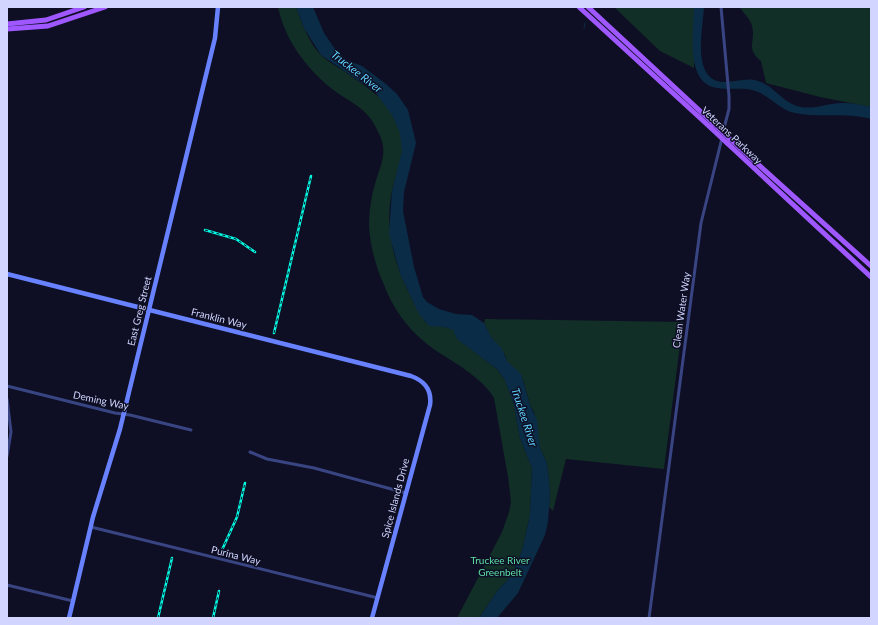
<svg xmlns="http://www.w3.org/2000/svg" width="878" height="625" font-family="Lato,sans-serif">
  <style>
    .green { fill: #112e27 }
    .water { fill: #0b2c46 }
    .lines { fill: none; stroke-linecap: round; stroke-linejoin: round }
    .stream { stroke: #0b2c46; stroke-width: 1 }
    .street { stroke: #394583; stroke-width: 3 }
    .secondary { stroke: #6882ff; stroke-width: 4.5 }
    .primary { stroke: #9f58ff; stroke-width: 5 }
    .rail-casing { stroke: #00fce3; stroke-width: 2.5 }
    .rail { stroke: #0e0f24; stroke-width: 1; stroke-dasharray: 3; stroke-linecap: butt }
    .primary-bridge { stroke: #9f58ff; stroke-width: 5 }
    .labels { text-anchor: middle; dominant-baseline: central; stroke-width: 3; stroke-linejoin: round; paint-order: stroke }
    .street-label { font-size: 10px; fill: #d1d5ff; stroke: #0e0f24 }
    .park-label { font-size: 10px; fill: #5ce0a5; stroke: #0e0f24 }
    .water-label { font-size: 11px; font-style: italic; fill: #5fd5ff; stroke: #0e0f24 }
  </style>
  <rect width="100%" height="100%" fill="#0e0f24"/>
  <g class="green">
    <path d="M 278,7 L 296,7 C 302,23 309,43 321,55 C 328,62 336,66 344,71 C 372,92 387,96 400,132 C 407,152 396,172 392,191 C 382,239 401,283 426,323 L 453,329 L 459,340 L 497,369 L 505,380 L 514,405 L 520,438 L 532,468 L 530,515 L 522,551 L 512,575 L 498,590 L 479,618 L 457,618 L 502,532 L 509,512 L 511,502 L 508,477 L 494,398 C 484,381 462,367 446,357 C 417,340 396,316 384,285 C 376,267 370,246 369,226 C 369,213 371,197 375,184 C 378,172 385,159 383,146 C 382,138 377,130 374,124 C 365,107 346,100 332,89 C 306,68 285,40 278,7 Z"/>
    <path d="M 614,7 L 694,7 L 694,68 L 660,51 Z"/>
    <path d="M 739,7 L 871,7 L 871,107 L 820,97 L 766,83 L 761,61 C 745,49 756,41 752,26 C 751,20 743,12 739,7 Z"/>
    <path d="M 485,319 L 683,322 L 664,469 L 566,459 L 553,511 L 549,507 L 550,495 L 548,471 L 546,461 L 540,448 L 534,412 L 530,405 L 523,380 L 507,361 L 505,355 L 491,337 L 484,323 Z"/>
  </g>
  <g class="water">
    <path d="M 296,7 L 313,7 L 324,33 L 337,52 L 347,60 L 362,66 L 386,84 L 397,94 L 408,110 L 416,143 L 404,192 L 403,211 L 414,267 L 423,297 L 427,302 L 439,309 L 456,314 L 472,315 L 484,323 L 491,337 L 502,349 L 507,361 L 521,374 L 530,405 L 537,420 L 540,448 L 546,461 L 548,471 L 550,495 L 548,522 L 545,535 L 518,593 L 497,618 L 479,618 L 498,590 L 512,575 L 522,551 L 530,515 L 532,468 L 520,438 L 514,405 L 505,380 L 497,369 L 457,339 L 453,330 L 445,327 L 429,326 L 419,314 L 401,276 L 389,234 L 392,191 L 402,151 L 400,133 L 392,115 L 375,92 L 321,55 L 304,28 Z"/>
    <path d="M 694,7 L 704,7 C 703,28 691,79 722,82 C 734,83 746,77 758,81 C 772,85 780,98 792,104 C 809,113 827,102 844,103 C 853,103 862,105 871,107 L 871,119 C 845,112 819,118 795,113 C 778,109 769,94 752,90 C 739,87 726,91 713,87 C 685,79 694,29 694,7 Z"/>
  </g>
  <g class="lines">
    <path class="stream" d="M 584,28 L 585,23"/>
    <g class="street">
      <path d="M 721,7 L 729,96 L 729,109 L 723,132"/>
      <path d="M 7,386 L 115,413 L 130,415 L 191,430"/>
      <path d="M 7,399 L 11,432 L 7,456"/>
      <path d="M 250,452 L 267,459 L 314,468 L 406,493"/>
      <path d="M 91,527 L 378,598"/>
      <path d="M 7,585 L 73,601"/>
      <path d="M 649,618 L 701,223 L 722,138"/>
    </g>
    <g class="secondary">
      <path d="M 7,274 L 411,376 C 425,381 432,390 430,405 L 372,618"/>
      <path d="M 69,618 L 93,517 L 120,429 L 215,38 L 218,7"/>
    </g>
    <g class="primary">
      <path d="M 579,7 L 711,128"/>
      <path d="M 588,7 L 713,123"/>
      <path d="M 7,24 L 46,20 L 84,7"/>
      <path d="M 7,29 L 48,26 L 105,7"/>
      <path d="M 730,139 L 871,266"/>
      <path d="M 727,143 L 871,277"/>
    </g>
    <defs>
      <g id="rail">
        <path d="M 205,230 L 236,239 L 255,252"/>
        <path d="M 274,333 L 311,176"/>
        <path d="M 222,550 L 237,517 L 245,483"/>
        <path d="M 158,618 L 172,558"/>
        <path d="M 213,618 L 219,591"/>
      </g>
    </defs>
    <use href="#rail" class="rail-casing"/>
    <use href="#rail" class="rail"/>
    <g class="primary-bridge">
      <path d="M 713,123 L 730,139"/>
      <path d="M 711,128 L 727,143"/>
    </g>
  </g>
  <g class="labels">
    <g class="street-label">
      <text transform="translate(732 135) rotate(43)">Veterans Parkway</text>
      <text transform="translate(681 310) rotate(-82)">Clean Water Way</text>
      <text transform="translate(139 311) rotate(-76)">East Greg Street</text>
      <text transform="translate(219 318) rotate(14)">Franklin Way</text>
      <text transform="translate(101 400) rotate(12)">Deming Way</text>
      <text transform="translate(395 498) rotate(-75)">Spice Islands Drive</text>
      <text transform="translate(236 555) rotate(14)">Purina Way</text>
    </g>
    <g class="park-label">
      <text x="500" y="560">Truckee River<tspan x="500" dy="12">Greenbelt</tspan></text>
    </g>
    <g class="water-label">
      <text transform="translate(357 71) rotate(38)">Truckee River</text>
      <text transform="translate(525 417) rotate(72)">Truckee River</text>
    </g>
  </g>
  <rect width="878" height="625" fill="none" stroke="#d1d5ff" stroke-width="16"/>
</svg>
